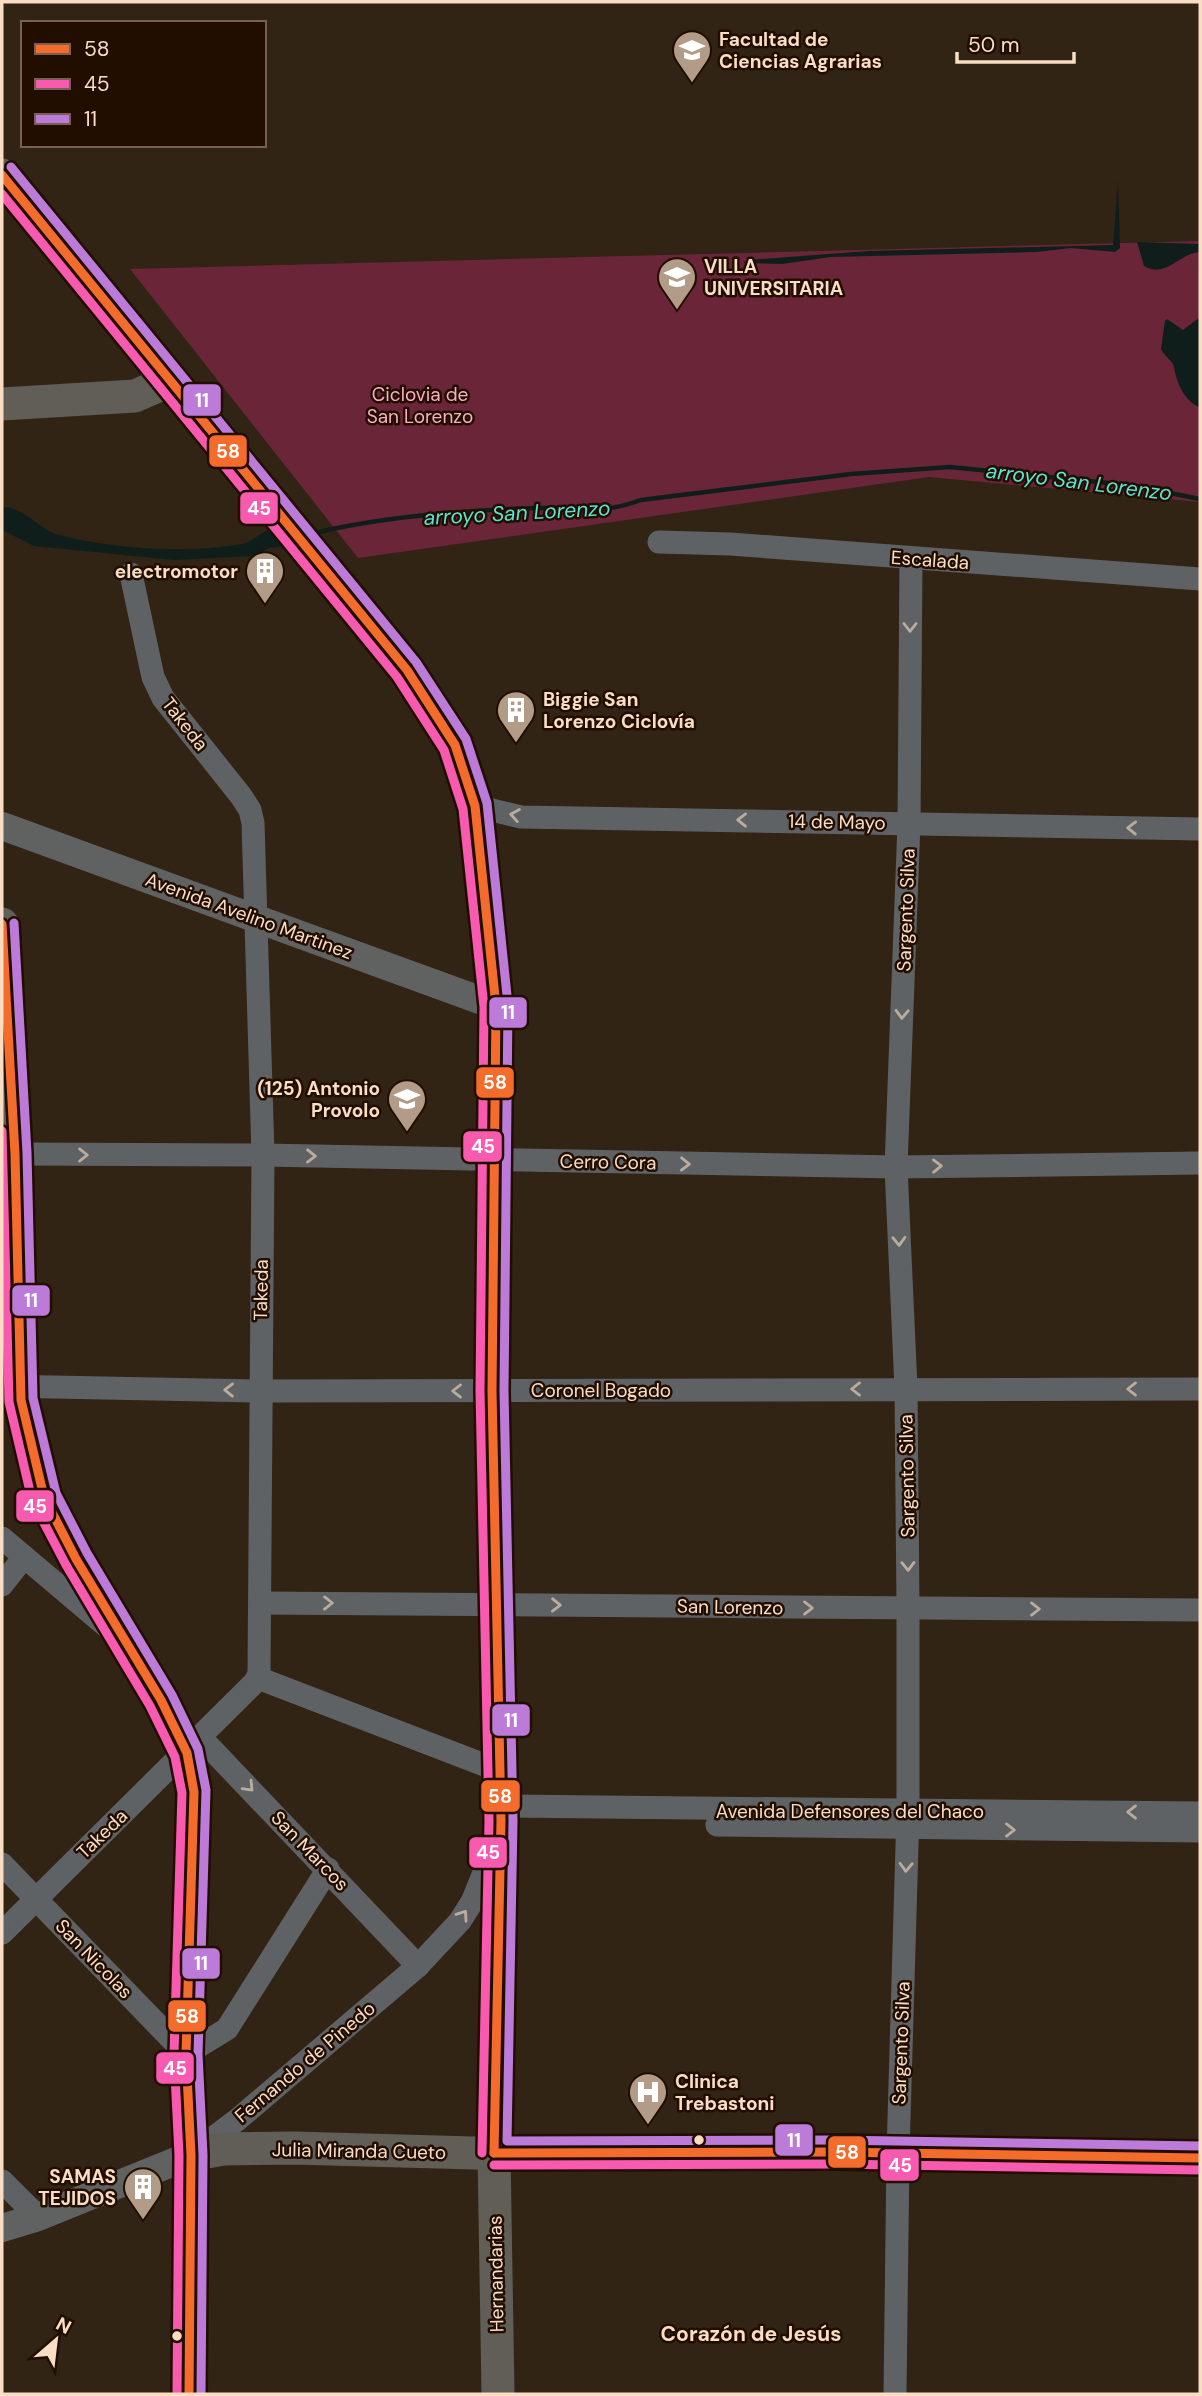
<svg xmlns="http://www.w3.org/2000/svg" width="1202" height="2396" font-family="'DM Sans',sans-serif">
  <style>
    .green { fill: #6a2538 }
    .water { fill: #0f1e1a }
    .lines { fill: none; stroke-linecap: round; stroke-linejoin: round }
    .stream { stroke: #0f1e1a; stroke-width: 4.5 }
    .minor { stroke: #5f6264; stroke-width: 23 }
    .major { stroke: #606161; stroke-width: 28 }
    .highway { stroke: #615e58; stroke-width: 33 }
    .bus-1-casing { stroke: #210e00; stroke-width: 14 }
    .bus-2-casing { stroke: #210e00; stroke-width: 14 }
    .bus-3-casing { stroke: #210e00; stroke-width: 14 }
    .bus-1 { stroke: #f36c2b; stroke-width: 9 }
    .bus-2 { stroke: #f75aaf; stroke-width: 9 }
    .bus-3 { stroke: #bd7bd9; stroke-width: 9 }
    .oneway { stroke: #bbac9e }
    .bus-dot { fill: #f9ddc4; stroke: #210e00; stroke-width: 2.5 }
    .labels { text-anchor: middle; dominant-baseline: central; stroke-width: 5; stroke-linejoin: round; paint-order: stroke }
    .poi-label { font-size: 19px; font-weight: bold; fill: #f9ddc4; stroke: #210e00; text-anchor: start }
    .park-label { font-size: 19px; fill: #faaebf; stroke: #210e00 }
    .street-label { font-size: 19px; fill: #f9ddc4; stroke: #210e00 }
    .water-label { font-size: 21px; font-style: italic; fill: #5ae4d4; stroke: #210e00 }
    .neighbourhood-label { font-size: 21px; font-weight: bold; fill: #f9ddc4; stroke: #210e00 }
    .line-badge { stroke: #210e00; stroke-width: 2.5 }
    .badge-label { font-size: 19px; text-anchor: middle; font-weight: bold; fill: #fff }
  </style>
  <rect width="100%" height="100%" fill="#312415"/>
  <path class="green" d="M 1200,241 L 1200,502 L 929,477 L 358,558 L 130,269 Z"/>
  <g class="water">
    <path d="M 1118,180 L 1120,248 L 1115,252 L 1071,248 L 1037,252 L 831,257 L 782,264 L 743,263 L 747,260 L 869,251 L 1113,245 Z"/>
    <path d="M 1137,242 L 1200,244 L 1200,252 C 1179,253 1166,279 1144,266 Z"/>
    <path d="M 1200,317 L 1200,405 L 1199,407 C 1183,400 1176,380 1174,367 C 1173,361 1164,356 1161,349 L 1165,321 L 1167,319 L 1183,330 Z"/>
    <path d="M 2,507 C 26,507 37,529 59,535 C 115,549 185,554 242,544 C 255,541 262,530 275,528 L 289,546 L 269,548 L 255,556 L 174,560 L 34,546 L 2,530 Z"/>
  </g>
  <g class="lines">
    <path class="stream" d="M 310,534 C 384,516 464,510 540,508 C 583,506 596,516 641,500 L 851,474 L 950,467 L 1129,485 L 1200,499"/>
    <g class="minor">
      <path d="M 659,542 L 730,544 L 1200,579"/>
      <path d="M 475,806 L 521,817 L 1200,829"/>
      <path d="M 15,1154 L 263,1155 L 896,1167 L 1200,1163"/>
      <path d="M 2,1386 L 260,1391 L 1200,1389"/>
      <path d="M 2,1538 L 112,1631"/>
      <path d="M 2,1585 L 24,1557"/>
      <path d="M 260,1603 L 1200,1610"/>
      <path d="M 258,1678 L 500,1771"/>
      <path d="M 201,1738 L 418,1966"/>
      <path d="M 500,1806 L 1200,1813"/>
      <path d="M 717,1825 L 1200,1831"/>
      <path d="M 2,1864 L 186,2054 L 227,2029 L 328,1869"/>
      <path d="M 2,1933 L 255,1682 L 259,1674 L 263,1155 L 253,823 L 250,810 L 241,796 L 163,698 L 153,677 L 131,574"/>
      <path d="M 196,2151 L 237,2120 L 418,1966 L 460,1921 L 472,1902 L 494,1848"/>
      <path d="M 2,2181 L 38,2217"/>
      <path d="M 895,2394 L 898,2153 L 908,1811 L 908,1608 L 906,1388 L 896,1167 L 909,823 L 911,559"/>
    </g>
    <g class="major">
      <path d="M 2,826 L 496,1006"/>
      <path d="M 2,2228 L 38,2217 L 191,2155"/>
    </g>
    <g class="highway">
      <path d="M 2,175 L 407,670 L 455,745 L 475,806 L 496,1006 L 492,1391 L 501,1821 L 494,2153 L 498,2394"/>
      <path d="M 2,404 L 135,396 L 169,381"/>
      <path d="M 2,924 L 8,992 L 15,1154 L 21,1400 L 44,1497 L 76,1559 L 161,1700 L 187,1753 L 194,1792 L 186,2054 L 191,2155 L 189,2394"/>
      <path d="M 191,2155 L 223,2149 L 294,2148 L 510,2154 L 835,2152 L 1200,2158"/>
    </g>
    <defs>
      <g id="bus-1">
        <path d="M 2,175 L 407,670 L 455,745 L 475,806 L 496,1006 L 492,1391 L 501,1821 L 494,2153"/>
        <path d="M 2,924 L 15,1154 L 21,1400 L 44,1497 L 76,1559 L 161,1700 L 187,1753 L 194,1792 L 186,2054 L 191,2155 L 189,2394"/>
        <path d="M 494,2153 L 835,2152 L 1200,2158"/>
      </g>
      <g id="bus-2">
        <path d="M 2,194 L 397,677 L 444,750 L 463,809 L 484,1007 L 480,1391 L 489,1821 L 482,2153"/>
        <path d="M 2,1131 L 9,1402 L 32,1500 L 66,1565 L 150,1706 L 175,1757 L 182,1793 L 174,2054 L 179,2155 L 177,2394"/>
        <path d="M 494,2165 L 835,2164 L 1200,2170"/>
      </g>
      <g id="bus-3">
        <path d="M 11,167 L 416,662 L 466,739 L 487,803 L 508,1005 L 504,1391 L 513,1821 L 507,2141 L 835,2140 L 1200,2146"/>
        <path d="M 14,923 L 27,1153 L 33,1398 L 56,1493 L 87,1553 L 172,1695 L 198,1749 L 206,1790 L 198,2054 L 203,2155 L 201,2394"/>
      </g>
    </defs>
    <use href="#bus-1" class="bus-1-casing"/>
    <use href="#bus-2" class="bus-2-casing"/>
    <use href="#bus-3" class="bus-3-casing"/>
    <use href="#bus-1" class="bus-1"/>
    <use href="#bus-2" class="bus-2"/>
    <use href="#bus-3" class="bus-3"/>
  </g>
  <defs><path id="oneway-chevron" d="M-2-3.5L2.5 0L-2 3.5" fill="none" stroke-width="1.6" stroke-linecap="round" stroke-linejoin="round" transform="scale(1.75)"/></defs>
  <g class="oneway">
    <use href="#oneway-chevron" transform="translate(910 627) rotate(90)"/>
    <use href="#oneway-chevron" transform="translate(515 815) rotate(-170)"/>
    <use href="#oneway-chevron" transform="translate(742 820) rotate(-179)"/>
    <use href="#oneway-chevron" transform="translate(1132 828) rotate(-179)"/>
    <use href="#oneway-chevron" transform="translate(902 1014) rotate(92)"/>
    <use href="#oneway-chevron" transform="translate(83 1155)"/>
    <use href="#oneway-chevron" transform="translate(311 1156) rotate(1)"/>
    <use href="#oneway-chevron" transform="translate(685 1164) rotate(1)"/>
    <use href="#oneway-chevron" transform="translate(937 1166) rotate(-1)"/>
    <use href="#oneway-chevron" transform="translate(899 1241) rotate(88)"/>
    <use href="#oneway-chevron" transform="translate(856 1389) rotate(180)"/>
    <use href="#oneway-chevron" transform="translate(1132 1389) rotate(-180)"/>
    <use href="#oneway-chevron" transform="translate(229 1390) rotate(-179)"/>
    <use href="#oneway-chevron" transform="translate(457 1391) rotate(180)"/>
    <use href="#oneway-chevron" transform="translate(908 1566) rotate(89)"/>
    <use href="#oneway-chevron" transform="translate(328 1603)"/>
    <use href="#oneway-chevron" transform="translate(556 1605) rotate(1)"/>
    <use href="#oneway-chevron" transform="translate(808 1608)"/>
    <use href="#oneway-chevron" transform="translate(1035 1609)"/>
    <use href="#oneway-chevron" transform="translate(249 1787) rotate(46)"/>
    <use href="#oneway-chevron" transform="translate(1132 1812) rotate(-180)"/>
    <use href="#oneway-chevron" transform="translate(1010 1830)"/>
    <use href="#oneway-chevron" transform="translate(906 1867) rotate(92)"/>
    <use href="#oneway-chevron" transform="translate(463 1915) rotate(-55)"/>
  </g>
  <defs>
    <symbol id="university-pin" viewBox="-11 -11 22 30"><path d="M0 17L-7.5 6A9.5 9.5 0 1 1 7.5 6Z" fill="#b39c87" stroke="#210e00"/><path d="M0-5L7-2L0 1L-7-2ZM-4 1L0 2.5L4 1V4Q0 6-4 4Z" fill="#fff"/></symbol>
    <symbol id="building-pin" viewBox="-11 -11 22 30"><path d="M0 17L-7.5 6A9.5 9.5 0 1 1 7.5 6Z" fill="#b39c87" stroke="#210e00"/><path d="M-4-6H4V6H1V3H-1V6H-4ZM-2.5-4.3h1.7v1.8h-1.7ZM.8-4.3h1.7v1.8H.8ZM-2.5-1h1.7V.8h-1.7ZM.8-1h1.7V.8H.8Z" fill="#fff"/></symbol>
    <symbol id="school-pin" viewBox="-11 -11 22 30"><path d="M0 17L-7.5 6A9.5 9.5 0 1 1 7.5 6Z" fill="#b39c87" stroke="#210e00"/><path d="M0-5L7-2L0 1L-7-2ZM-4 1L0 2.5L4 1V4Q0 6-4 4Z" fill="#fff"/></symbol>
    <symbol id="hospital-pin" viewBox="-11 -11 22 30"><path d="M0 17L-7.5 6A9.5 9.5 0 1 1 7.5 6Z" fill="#b39c87" stroke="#210e00"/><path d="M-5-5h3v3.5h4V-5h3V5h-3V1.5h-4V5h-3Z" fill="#fff"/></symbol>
  </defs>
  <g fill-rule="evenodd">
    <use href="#university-pin" x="670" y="28" width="44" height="60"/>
    <use href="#university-pin" x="655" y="255" width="44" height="60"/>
    <use href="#building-pin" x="243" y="549" width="44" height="60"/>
    <use href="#building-pin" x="494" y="688" width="44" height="60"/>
    <use href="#school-pin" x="385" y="1077" width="44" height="60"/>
    <use href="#hospital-pin" x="626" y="2070" width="44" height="60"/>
    <use href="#building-pin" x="121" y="2165" width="44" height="60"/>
  </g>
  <g class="bus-dot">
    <circle cx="699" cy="2140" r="6"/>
    <circle cx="177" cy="2336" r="6"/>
  </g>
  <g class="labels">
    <g class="poi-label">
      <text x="719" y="39">Facultad de<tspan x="719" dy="22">Ciencias Agrarias</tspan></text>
      <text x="704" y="266">VILLA<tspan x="704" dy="22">UNIVERSITARIA</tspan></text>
      <text x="238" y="571" text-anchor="end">electromotor</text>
      <text x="543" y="699">Biggie San<tspan x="543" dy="22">Lorenzo Ciclovía</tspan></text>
      <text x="380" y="1088" text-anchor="end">(125) Antonio<tspan x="380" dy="22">Provolo</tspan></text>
      <text x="675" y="2081">Clinica<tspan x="675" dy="22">Trebastoni</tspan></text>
      <text x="116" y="2176" text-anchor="end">SAMAS<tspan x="116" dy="22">TEJIDOS</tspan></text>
    </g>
    <g class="park-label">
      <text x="420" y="394">Ciclovia de<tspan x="420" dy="22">San Lorenzo</tspan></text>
    </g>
    <g class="street-label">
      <text transform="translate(930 560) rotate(4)">Escalada</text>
      <text transform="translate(185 724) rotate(52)">Takeda</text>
      <text transform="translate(837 822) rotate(1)">14 de Mayo</text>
      <text transform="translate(906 910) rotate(-88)">Sargento Silva</text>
      <text transform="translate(249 916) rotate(20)">Avenida Avelino Martinez</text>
      <text transform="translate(608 1162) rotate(1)">Cerro Cora</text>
      <text transform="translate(261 1290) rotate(-89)">Takeda</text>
      <text x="601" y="1390">Coronel Bogado</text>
      <text transform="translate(907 1476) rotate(-91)">Sargento Silva</text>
      <text transform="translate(730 1607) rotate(1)">San Lorenzo</text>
      <text x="850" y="1811">Avenida Defensores del Chaco</text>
      <text transform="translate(102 1834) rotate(-44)">Takeda</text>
      <text transform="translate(310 1851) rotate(46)">San Marcos</text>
      <text transform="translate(94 1959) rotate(46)">San Nicolas</text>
      <text transform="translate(901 2043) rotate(-88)">Sargento Silva</text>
      <text transform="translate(305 2062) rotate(-40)">Fernando de Pinedo</text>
      <text transform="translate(359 2151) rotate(1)">Julia Miranda Cueto</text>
      <text transform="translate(496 2274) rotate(-91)">Hernandarias</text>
    </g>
    <g class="water-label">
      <text transform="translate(1079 482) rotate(7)">arroyo San Lorenzo</text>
      <text transform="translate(517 513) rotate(-3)">arroyo San Lorenzo</text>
    </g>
    <g class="neighbourhood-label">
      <text x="751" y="2334">Corazón de Jesús</text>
    </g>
  </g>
  <g class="line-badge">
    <rect x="182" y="383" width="40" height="34" rx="7" fill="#bd7bd9"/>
    <rect x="208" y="434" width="40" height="34" rx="7" fill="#f36c2b"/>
    <rect x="239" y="491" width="40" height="34" rx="7" fill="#f75aaf"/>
    <rect x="488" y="996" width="40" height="33" rx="7" fill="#bd7bd9"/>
    <rect x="475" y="1066" width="40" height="33" rx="7" fill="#f36c2b"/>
    <rect x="462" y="1130" width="41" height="33" rx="7" fill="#f75aaf"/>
    <rect x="11" y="1284" width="40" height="33" rx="7" fill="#bd7bd9"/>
    <rect x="15" y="1489" width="40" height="34" rx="7" fill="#f75aaf"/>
    <rect x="491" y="1703" width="40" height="34" rx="7" fill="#bd7bd9"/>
    <rect x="480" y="1779" width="41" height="34" rx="7" fill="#f36c2b"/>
    <rect x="468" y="1836" width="40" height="33" rx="7" fill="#f75aaf"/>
    <rect x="181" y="1947" width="40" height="33" rx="7" fill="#bd7bd9"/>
    <rect x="167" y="1999" width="40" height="34" rx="7" fill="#f36c2b"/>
    <rect x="155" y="2051" width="40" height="34" rx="7" fill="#f75aaf"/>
    <rect x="774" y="2123" width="40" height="34" rx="7" fill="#bd7bd9"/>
    <rect x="827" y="2135" width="40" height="34" rx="7" fill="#f36c2b"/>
    <rect x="879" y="2148" width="41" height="34" rx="7" fill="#f75aaf"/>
  </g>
  <g class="badge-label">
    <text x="202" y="407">11</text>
    <text x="228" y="458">58</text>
    <text x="259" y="515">45</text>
    <text x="508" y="1019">11</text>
    <text x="495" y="1089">58</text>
    <text x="483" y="1153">45</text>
    <text x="31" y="1307">11</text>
    <text x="35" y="1513">45</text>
    <text x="511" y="1727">11</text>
    <text x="500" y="1803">58</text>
    <text x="488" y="1859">45</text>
    <text x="201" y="1970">11</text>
    <text x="187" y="2023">58</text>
    <text x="175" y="2075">45</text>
    <text x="794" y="2147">11</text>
    <text x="847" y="2159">58</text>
    <text x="900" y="2172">45</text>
  </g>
  <rect width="1202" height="2396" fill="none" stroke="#f9ddc4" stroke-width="7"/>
  <rect x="21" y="21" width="245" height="126" fill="#210e00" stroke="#77614e" stroke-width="2"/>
  <rect x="35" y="44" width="35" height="10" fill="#f36c2b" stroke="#77614e" stroke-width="2"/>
  <text x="84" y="56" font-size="21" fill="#f9ddc4">58</text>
  <rect x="35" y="79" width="35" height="10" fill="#f75aaf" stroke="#77614e" stroke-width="2"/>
  <text x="84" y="91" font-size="21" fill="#f9ddc4">45</text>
  <rect x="35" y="114" width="35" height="10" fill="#bd7bd9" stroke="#77614e" stroke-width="2"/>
  <text x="84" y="126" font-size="21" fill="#f9ddc4">11</text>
  <g transform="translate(56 2340) rotate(28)" stroke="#210e00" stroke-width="5" paint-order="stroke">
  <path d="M0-5L12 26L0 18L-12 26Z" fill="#f9ddc4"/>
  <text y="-10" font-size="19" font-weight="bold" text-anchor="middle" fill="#f9ddc4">N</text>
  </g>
  <path d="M957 52v10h117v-10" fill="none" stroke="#f9ddc4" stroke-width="3.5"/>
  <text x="968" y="52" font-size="21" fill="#f9ddc4" stroke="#210e00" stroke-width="5" paint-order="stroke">50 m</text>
</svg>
